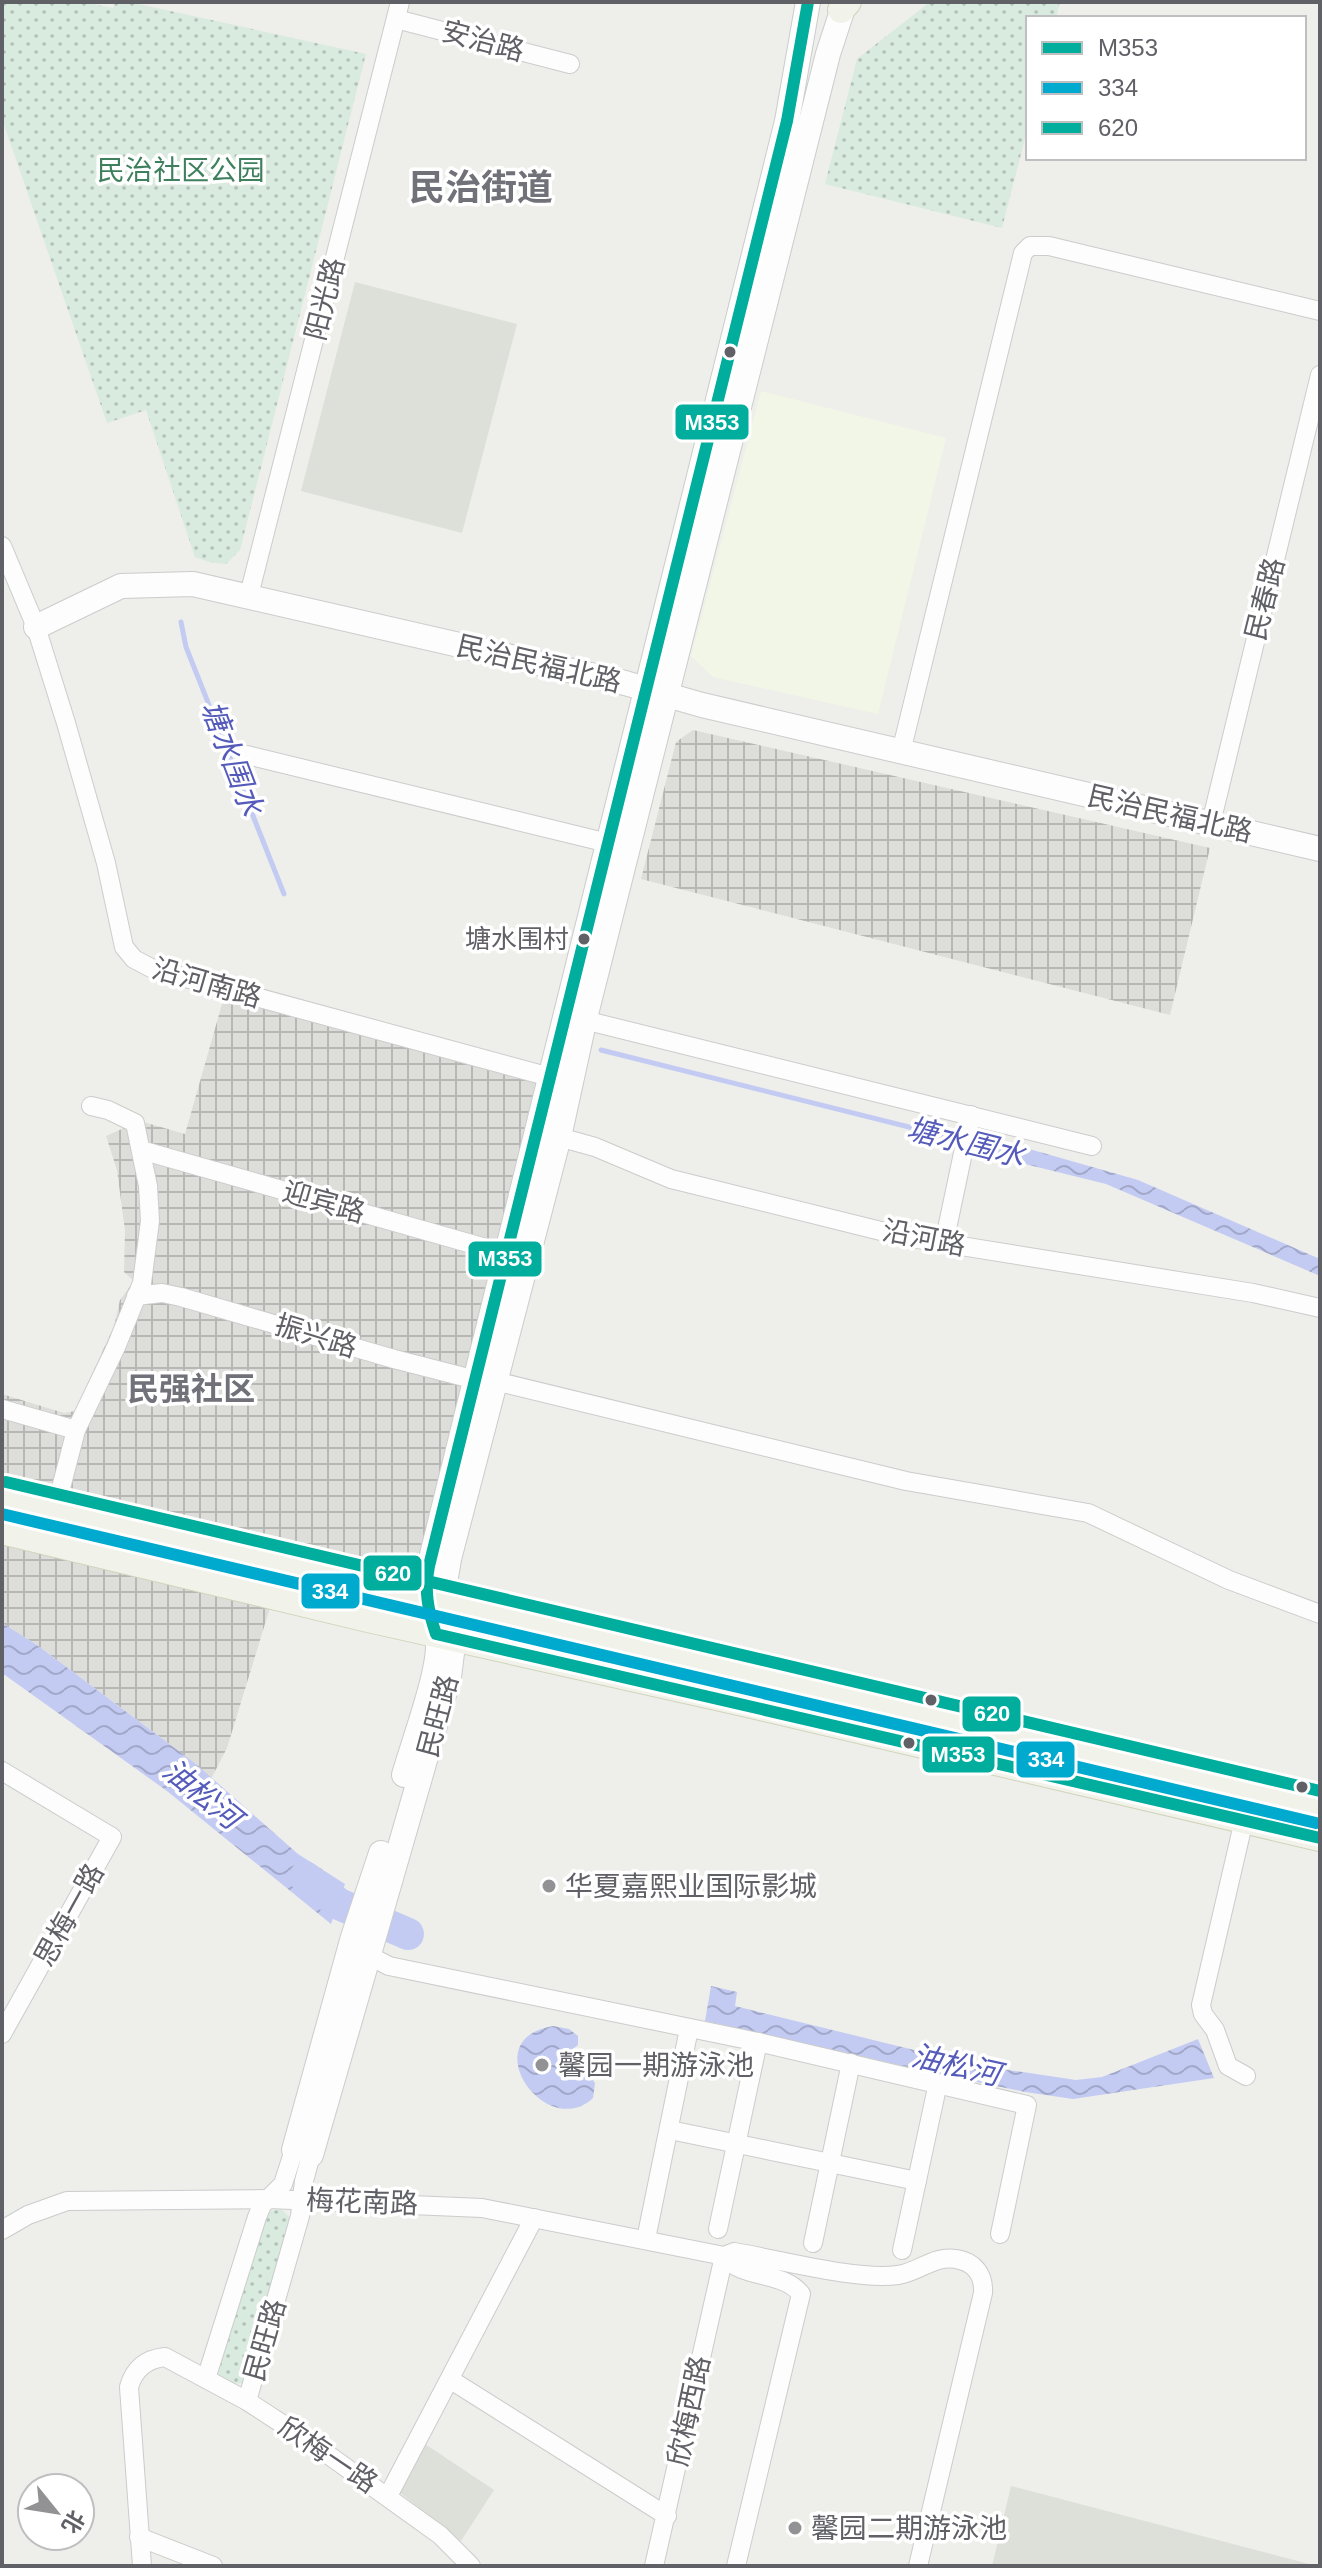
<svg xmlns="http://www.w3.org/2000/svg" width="1322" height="2568" font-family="Helvetica,'Noto Sans SC',sans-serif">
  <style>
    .commercial { fill: #f2f6e6 }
    .industrial { fill: url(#industrial-grid) }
    .education { fill: #dddfd9 }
    .green { fill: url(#green-dots) }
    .water { fill: url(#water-waves) }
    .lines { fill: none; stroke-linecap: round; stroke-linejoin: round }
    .stream { stroke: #c3cbf3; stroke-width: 5 }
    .river { stroke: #c3cbf3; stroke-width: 32 }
    .street-casing { stroke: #cbcccc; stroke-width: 20 }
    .secondary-casing { stroke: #cbcccc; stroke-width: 26 }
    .primary-casing { stroke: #d0d4bb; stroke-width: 28 }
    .street { stroke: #fcfdfc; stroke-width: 18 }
    .secondary { stroke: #fcfdfc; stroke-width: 24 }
    .primary { stroke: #f1f3ea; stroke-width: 26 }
    .bus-1-casing { stroke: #fff; stroke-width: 18 }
    .bus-2-casing { stroke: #fff; stroke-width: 18 }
    .bus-3-casing { stroke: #fff; stroke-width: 18 }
    .bus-1 { stroke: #01ad9c; stroke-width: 12 }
    .bus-2 { stroke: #00a9ce; stroke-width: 12 }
    .bus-3 { stroke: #01ad9c; stroke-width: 12 }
    .bus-dot { fill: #606067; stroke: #fff; stroke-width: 3 }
    .poi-dot { fill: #929295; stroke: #fff; stroke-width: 3 }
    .labels { text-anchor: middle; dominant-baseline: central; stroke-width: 7; stroke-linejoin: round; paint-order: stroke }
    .bus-label { font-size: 26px; fill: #606067; stroke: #fff; text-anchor: end }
    .street-label { font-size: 28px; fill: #606067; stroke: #fff }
    .park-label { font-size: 28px; fill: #3e805d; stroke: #fff }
    .poi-label { font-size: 28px; fill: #606067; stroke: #fff; text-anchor: start }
    .water-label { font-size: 30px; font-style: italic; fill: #555bba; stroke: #fff }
    .quarter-label { font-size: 32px; font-weight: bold; fill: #717179; stroke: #fff }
    .district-label { font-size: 36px; font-weight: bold; fill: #717179; stroke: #fff }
    .line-badge { stroke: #fff; stroke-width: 3 }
    .badge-label { font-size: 22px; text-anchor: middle; font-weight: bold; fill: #fff }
  </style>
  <defs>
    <pattern id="industrial-grid" width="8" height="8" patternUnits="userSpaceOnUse" patternTransform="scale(2)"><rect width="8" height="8" fill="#dddeda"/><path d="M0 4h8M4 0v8" fill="none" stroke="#b7b7b5"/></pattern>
    <pattern id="green-dots" width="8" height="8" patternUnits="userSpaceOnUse" patternTransform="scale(2)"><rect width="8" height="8" fill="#d9eade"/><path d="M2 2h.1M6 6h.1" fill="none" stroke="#b3c1b8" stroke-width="1.8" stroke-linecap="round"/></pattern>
    <pattern id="water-waves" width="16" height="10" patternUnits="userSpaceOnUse" patternTransform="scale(2)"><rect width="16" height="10" fill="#c3cbf3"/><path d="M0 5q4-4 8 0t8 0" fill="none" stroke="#a2a8c9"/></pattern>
  </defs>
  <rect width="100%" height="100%" fill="#eeefea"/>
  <path class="commercial" d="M 761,391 L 946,438 L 878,714 L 713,677 L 691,656 Z"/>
  <g class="industrial">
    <path d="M 693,730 L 1210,848 L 1170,1015 L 641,879 L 676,742 Z"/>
    <path d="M 224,997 L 542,1085 L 417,1591 L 287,1552 L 227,1748 L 211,1779 L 196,1764 L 37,1645 L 2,1623 L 2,1394 L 64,1413 L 75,1411 L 114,1326 L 120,1300 L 134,1281 L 124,1272 L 125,1231 L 117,1170 L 106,1136 L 140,1121 L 185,1134 Z"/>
  </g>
  <g class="education">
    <path d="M 355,282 L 517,324 L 462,533 L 301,491 Z"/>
    <path d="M 425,2444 L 494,2490 L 461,2541 L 399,2492 Z"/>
    <path d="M 1011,2486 L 1317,2566 L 992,2566 Z"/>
  </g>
  <g class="green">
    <path d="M 2,2 L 83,2 L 113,8 L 115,2 L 129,2 L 366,54 L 240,550 L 226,564 L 209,562 L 195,557 L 146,410 L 107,423 L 2,119 Z"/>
    <path d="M 930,2 L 1060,2 L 1056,18 L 1028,18 L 1028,127 L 1002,228 L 825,184 L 857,59 Z"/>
    <path d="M 281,2209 L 290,2218 L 245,2380 L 242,2383 L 233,2384 L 217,2374 L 267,2212 Z"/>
  </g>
  <g class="water">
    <path d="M 977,1134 L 1138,1180 L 1320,1259 L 1320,1276 L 1106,1184 L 972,1151 Z"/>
    <path d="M 2,1623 L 37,1645 L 196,1764 L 298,1854 L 345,1884 L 331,1924 L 167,1791 L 2,1673 Z"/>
    <path d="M 711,1986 L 737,1992 L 735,2006 L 975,2065 L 1076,2080 L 1102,2077 L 1198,2039 L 1214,2078 L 1073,2099 L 1025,2092 L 934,2073 L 705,2021 Z"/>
    <path d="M 553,2026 L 569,2029 L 578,2036 L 578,2045 L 566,2054 L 566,2063 C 574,2076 588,2071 595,2083 L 593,2098 C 546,2142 473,2039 553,2026 Z"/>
  </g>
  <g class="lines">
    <g class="stream">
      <path d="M 181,622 L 186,647 L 284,894"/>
      <path d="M 601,1050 L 961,1140"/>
    </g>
    <path class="river" d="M 305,1877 L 339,1904 L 408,1934"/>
    <defs>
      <g id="street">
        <path d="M 396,19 L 570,64"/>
        <path d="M 2,546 L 36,627 L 66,723 L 106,863 L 124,947 L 134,959 L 153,969 L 561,1080"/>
        <path d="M 249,595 L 400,2"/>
        <path d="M 901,752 L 1023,253 L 1030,246 L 1049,246 L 1320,311"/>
        <path d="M 247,755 L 608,843"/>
        <path d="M 1211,823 L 1320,375"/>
        <path d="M 572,1017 L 1092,1146"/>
        <path d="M 548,1134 L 595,1147 L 671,1179 L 905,1237 L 1253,1293 L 1320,1308"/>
        <path d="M 141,1150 L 507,1254"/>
        <path d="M 944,1243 L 971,1115"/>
        <path d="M 136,1296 L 162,1293 L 181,1297 L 394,1359 L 476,1380 L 495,1381 L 906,1481 L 1088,1513 L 1229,1580 L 1320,1614"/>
        <path d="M 2,1409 L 76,1430"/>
        <path d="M 55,1511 L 76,1430 L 116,1347 L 142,1283 L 150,1221 L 148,1186 L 135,1123 L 108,1110 L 91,1106"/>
        <path d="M 2,1771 L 112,1837 L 2,2034"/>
        <path d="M 1244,1820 L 1201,2005 L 1203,2014 L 1215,2030 L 1228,2066 L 1246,2076"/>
        <path d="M 360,1951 L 389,1966 L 758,2042 L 1027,2105 L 1000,2234"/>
        <path d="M 670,2130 L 917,2181"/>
        <path d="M 718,2229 L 758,2042"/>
        <path d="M 2,2230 L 28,2215 L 67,2201 L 269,2199 L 482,2208 L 724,2256 L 654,2566"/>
        <path d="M 646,2239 L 689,2029"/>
        <path d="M 813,2243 L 851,2063"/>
        <path d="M 902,2250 L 938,2083"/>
        <path d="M 206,2379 L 257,2217 L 262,2205 L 283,2184 L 294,2150"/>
        <path d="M 451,2380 L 667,2516"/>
        <path d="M 247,2401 L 300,2216 L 304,2181 L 311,2155"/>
        <path d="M 388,2496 L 534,2218"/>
        <path d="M 139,2537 L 213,2566"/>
        <path d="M 142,2566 L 129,2387 C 134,2369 146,2359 165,2357 L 247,2401 L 316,2446 L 440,2535 L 471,2566"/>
        <path d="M 736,2566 L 801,2294 C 782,2270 742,2280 724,2256 L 734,2252 C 777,2259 857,2281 898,2275 C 919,2272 934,2255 956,2259 C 975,2262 984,2275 983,2293 L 918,2566"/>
      </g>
      <g id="secondary">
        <path d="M 36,627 L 121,586 L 193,584 L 625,683 L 702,705 L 1320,849"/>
        <path d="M 404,1775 C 413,1743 439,1674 438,1644 C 437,1623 425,1605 425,1583 L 787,121 L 808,2"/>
        <path d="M 294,2150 L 353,1937 L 381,1853"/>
        <path d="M 311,2155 L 449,1677 L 453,1645 L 442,1601 L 449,1559 L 559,1137 L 585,1018 L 828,54 L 845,2"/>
      </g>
      <g id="primary">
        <path d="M 841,10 L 848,2"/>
        <path d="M 2,1498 L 1320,1807"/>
        <path d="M 2,1531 L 368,1619 L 739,1702 L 1320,1838"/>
      </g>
    </defs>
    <use href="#street" class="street-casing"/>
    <use href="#secondary" class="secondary-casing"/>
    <use href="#primary" class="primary-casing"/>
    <use href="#street" class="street"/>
    <use href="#secondary" class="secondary"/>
    <use href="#primary" class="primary"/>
    <defs>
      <path id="bus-1" d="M 808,2 L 787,121 L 429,1566 C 424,1590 428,1611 436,1634 L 1320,1838"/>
      <path id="bus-2" d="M 2,1514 L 1316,1823"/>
      <path id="bus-3" d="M 6,1482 L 1320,1791"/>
    </defs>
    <use href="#bus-1" class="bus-1-casing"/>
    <use href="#bus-2" class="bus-2-casing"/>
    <use href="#bus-3" class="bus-3-casing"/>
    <use href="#bus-1" class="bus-1"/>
    <use href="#bus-2" class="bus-2"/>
    <use href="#bus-3" class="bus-3"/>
  </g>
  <g class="bus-dot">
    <circle cx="730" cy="352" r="7"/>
    <circle cx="584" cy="939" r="7"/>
    <circle cx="931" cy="1700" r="7"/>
    <circle cx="909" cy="1743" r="7"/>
    <circle cx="1302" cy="1787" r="7"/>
  </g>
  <g class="poi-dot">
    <circle cx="549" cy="1886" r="8"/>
    <circle cx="542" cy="2065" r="8"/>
    <circle cx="795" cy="2528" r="8"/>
  </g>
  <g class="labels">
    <g class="bus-label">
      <text x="569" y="939">塘水围村</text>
    </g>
    <g class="street-label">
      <text transform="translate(483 41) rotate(15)">安治路</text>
      <text transform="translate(325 299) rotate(-76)">阳光路</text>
      <text transform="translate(1265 599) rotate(-76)">民春路</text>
      <text transform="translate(539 664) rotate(13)">民治民福北路</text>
      <text transform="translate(1170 814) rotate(13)">民治民福北路</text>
      <text transform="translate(207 983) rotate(16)">沿河南路</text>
      <text transform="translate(324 1202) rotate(16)">迎宾路</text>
      <text transform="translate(924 1238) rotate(11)">沿河路</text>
      <text transform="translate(316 1336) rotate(17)">振兴路</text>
      <text transform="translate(438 1716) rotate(-75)">民旺路</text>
      <text transform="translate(69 1915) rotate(-61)">思梅一路</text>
      <text transform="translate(362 2202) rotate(2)">梅花南路</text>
      <text transform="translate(265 2340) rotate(-74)">民旺路</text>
      <text transform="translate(689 2411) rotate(-78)">欣梅西路</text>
      <text transform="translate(328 2455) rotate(34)">欣梅一路</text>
    </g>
    <g class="park-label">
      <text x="181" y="170">民治社区公园</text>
    </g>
    <g class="poi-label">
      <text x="565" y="1886">华夏嘉熙业国际影城</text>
      <text x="558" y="2065">馨园一期游泳池</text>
      <text x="811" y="2528">馨园二期游泳池</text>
    </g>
    <g class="water-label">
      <text transform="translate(232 758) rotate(69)">塘水围水</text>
      <text transform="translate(966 1142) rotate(14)">塘水围水</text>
      <text transform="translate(202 1794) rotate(39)">油松河</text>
      <text transform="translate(956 2065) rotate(13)">油松河</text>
    </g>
    <g class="quarter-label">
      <text x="191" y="1389">民强社区</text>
    </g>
    <g class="district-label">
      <text x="481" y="187">民治街道</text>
    </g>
  </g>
  <g class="line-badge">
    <rect x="674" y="403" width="76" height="38" rx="8" fill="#01ad9c"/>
    <rect x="467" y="1240" width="76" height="38" rx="8" fill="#01ad9c"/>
    <rect x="362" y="1554" width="61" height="38" rx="8" fill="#01ad9c"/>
    <rect x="300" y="1572" width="61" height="38" rx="8" fill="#00a9ce"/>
    <rect x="961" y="1695" width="61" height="38" rx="8" fill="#01ad9c"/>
    <rect x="921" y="1735" width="75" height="39" rx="8" fill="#01ad9c"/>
    <rect x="1015" y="1740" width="61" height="39" rx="8" fill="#00a9ce"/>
  </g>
  <g class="badge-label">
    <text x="712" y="430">M353</text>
    <text x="505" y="1266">M353</text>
    <text x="393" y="1581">620</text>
    <text x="330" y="1599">334</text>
    <text x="992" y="1721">620</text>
    <text x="958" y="1762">M353</text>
    <text x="1046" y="1767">334</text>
  </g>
  <rect width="1322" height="2568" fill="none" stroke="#606067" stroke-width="8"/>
  <rect x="1026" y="16" width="280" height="144" fill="#ffffff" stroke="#bfbfc2" stroke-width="2"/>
  <rect x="1042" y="42" width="40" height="12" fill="#01ad9c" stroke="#bfbfc2" stroke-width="2"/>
  <text x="1098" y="56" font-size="24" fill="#606067">M353</text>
  <rect x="1042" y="82" width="40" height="12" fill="#00a9ce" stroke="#bfbfc2" stroke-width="2"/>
  <text x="1098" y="96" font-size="24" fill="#606067">334</text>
  <rect x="1042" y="122" width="40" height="12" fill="#01ad9c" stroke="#bfbfc2" stroke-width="2"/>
  <text x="1098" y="136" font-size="24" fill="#606067">620</text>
  <g transform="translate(56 2512) rotate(120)"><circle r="38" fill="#ffffff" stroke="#bfbfc2" stroke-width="2"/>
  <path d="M0-6L14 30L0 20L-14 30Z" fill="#929295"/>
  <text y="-12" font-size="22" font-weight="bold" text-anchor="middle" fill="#606067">北</text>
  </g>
</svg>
